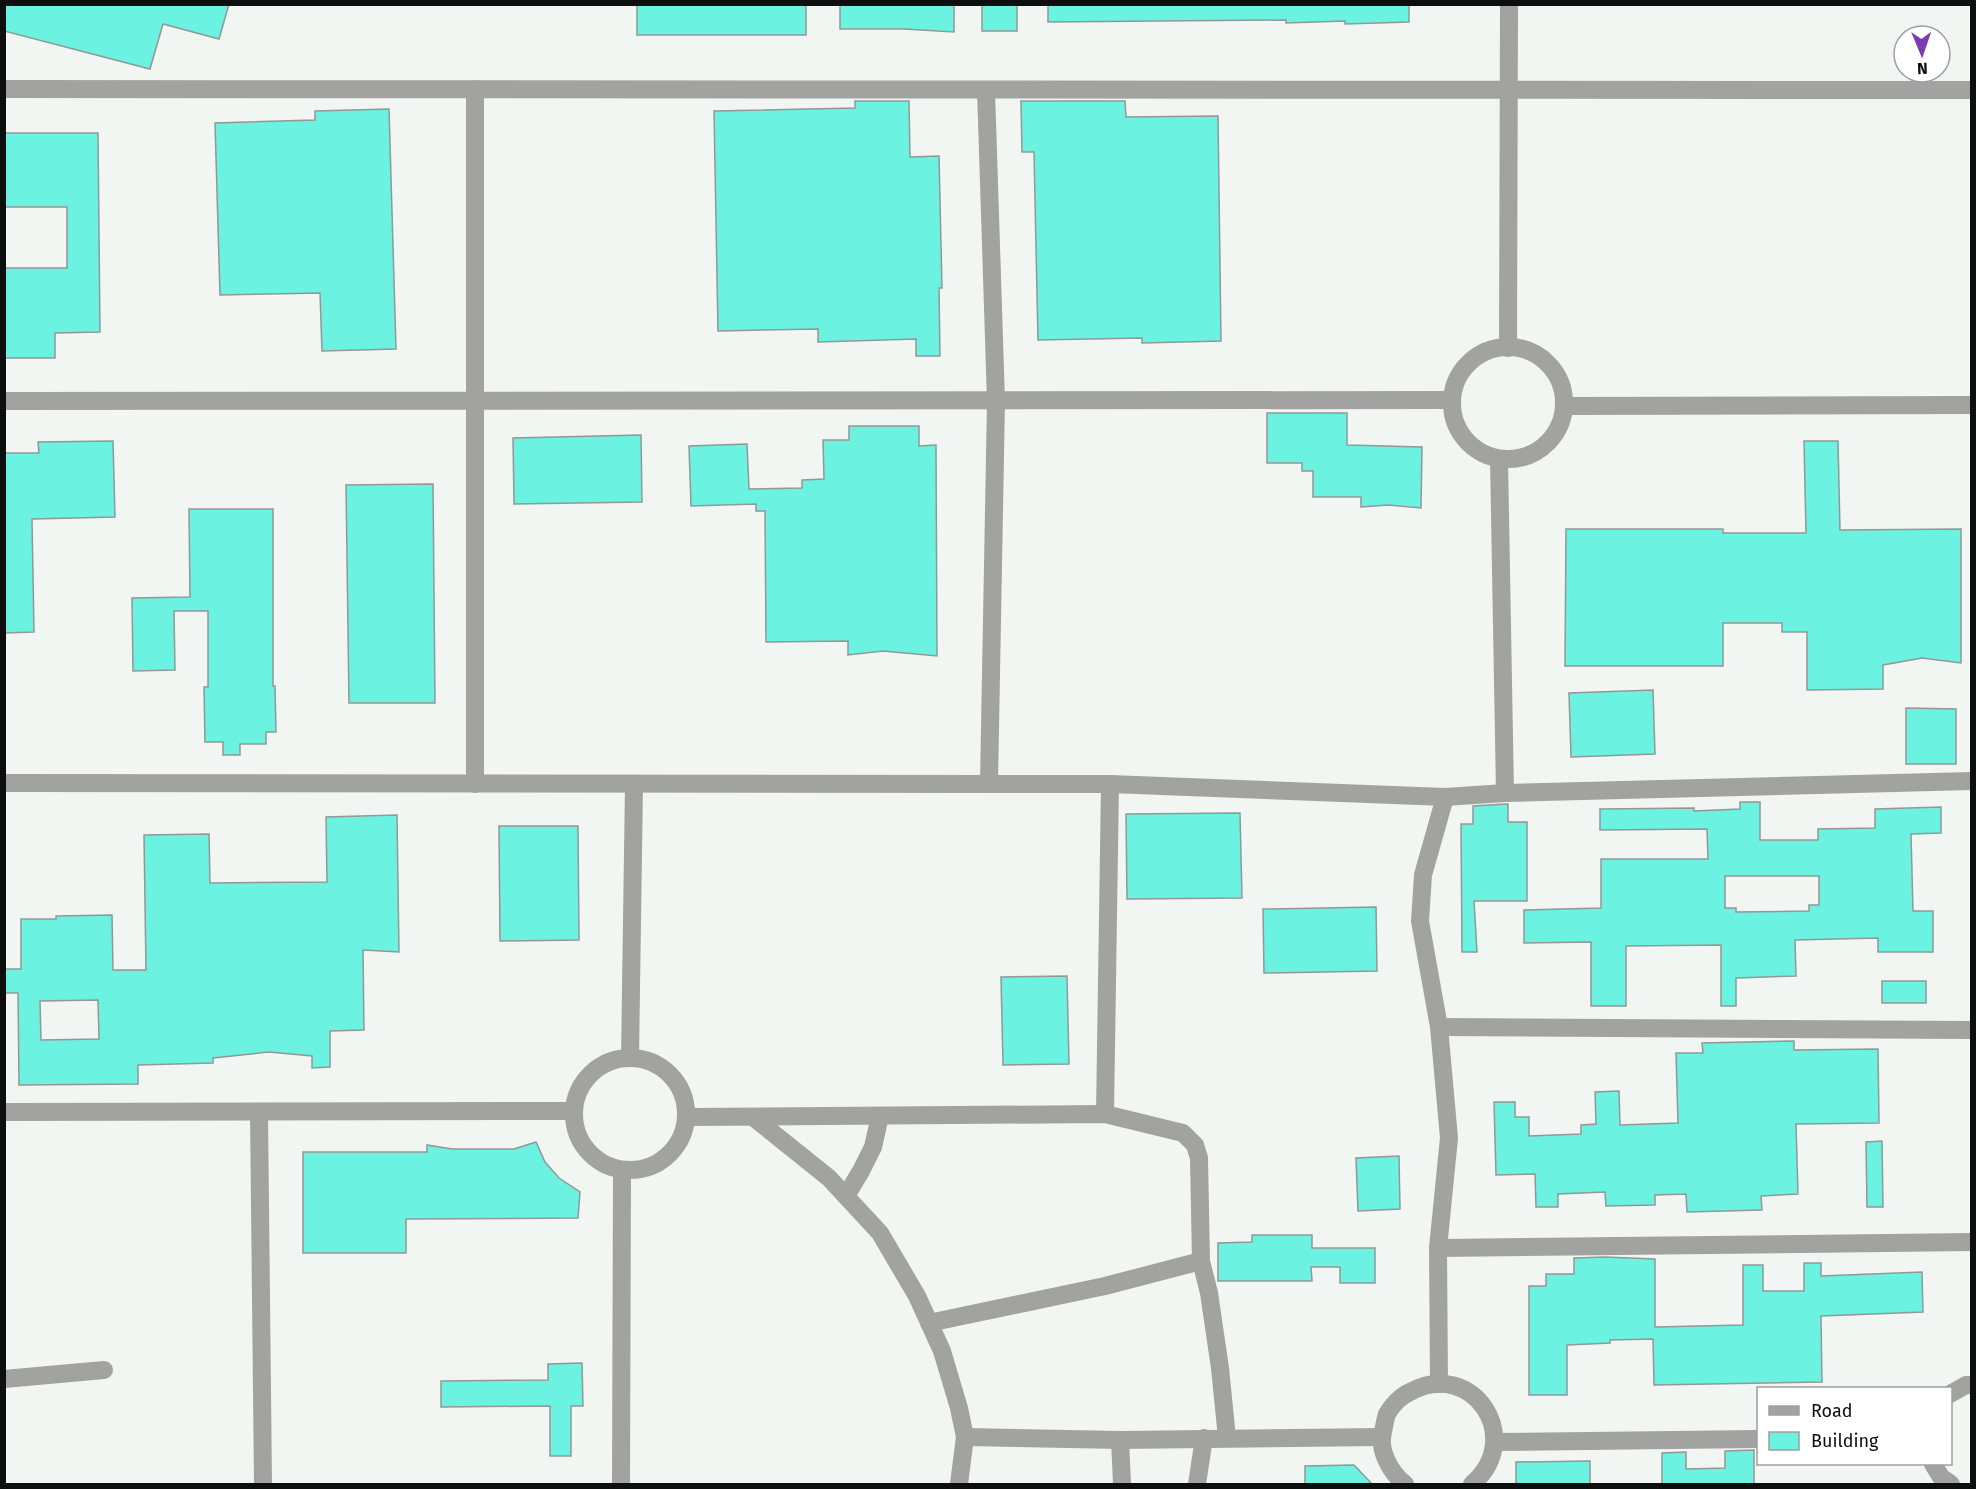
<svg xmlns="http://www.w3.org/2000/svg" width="1976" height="1489" font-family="'Fira Sans',sans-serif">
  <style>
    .building { fill: #6bf2e1; stroke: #929897; stroke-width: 1.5; fill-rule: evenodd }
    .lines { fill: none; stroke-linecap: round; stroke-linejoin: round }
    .minor { stroke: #a2a3a1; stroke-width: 18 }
  </style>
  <rect width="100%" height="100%" fill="#f1f6f2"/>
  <g class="building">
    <path d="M 4,4 L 229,4 L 219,39 L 163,24 L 150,69 L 4,31 Z"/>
    <rect x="637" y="4" width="169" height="31"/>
    <path d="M 840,4 L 954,4 L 954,32 L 904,29 L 840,29 Z"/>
    <rect x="982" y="4" width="35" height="27"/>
    <path d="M 1048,4 L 1409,4 L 1409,22 L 1345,24 L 1345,21 L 1286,23 L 1286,20 L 1048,22 Z"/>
    <path d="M 855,101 L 909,101 L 910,157 L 939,156 L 942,288 L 939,288 L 940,356 L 916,356 L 916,339 L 818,342 L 818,329 L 718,331 L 714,111 L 855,108 Z"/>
    <path d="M 1021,101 L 1125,101 L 1126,117 L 1218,116 L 1221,341 L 1142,343 L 1142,338 L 1038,340 L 1034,152 L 1022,152 Z"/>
    <path d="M 389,109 L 396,349 L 322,351 L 320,293 L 220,295 L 215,123 L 315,120 L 315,111 Z"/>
    <path d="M 4,133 L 98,133 L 100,332 L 55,333 L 55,358 L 4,358 L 4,268 L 67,268 L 67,207 L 4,207 Z"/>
    <path d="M 1267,413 L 1347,413 L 1347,445 L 1422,447 L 1421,508 L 1388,505 L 1361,507 L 1361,497 L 1313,497 L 1313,471 L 1302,471 L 1302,463 L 1267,463 Z"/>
    <path d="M 849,426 L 919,426 L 919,446 L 936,445 L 937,656 L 883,651 L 848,655 L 848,641 L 766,642 L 765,511 L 756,511 L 756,504 L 691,506 L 689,446 L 747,444 L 749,489 L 802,488 L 802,480 L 824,479 L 823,440 L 849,440 Z"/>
    <path d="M 641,435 L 642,502 L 514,504 L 513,438 Z"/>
    <path d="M 113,441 L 115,517 L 32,519 L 34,632 L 4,633 L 4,453 L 39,453 L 38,442 Z"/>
    <path d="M 1804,441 L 1838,441 L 1840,530 L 1961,529 L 1961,663 L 1922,658 L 1883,665 L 1883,689 L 1807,690 L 1807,632 L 1782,632 L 1782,623 L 1723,623 L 1723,666 L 1565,666 L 1566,529 L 1723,529 L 1723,533 L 1806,533 Z"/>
    <path d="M 433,484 L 435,703 L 349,703 L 346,485 Z"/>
    <path d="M 189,509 L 273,509 L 273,686 L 275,686 L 276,732 L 266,732 L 266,744 L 240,744 L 240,755 L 223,755 L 223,742 L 205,742 L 204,687 L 208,687 L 208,611 L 174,611 L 175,670 L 133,671 L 132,598 L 190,597 Z"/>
    <path d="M 1653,690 L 1655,754 L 1571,757 L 1569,693 Z"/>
    <path d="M 1906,708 L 1956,709 L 1956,764 L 1906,764 Z"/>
    <path d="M 1740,802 L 1760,802 L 1760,840 L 1818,840 L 1818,829 L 1875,828 L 1875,809 L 1941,807 L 1941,833 L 1911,834 L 1913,911 L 1933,911 L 1933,952 L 1878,952 L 1878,938 L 1795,940 L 1796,976 L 1736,978 L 1736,1006 L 1721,1006 L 1721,945 L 1626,946 L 1626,1006 L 1591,1006 L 1591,942 L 1524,943 L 1524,910 L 1601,908 L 1601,859 L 1708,859 L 1707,829 L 1600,830 L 1600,809 L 1694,808 L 1694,811 L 1740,809 ZM 1725,876 L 1819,876 L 1819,905 L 1809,905 L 1809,911 L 1736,912 L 1736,908 L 1725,908 Z"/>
    <path d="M 1506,804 L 1508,804 L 1508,822 L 1527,822 L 1527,901 L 1474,901 L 1477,952 L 1462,952 L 1461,824 L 1473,824 L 1473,806 Z"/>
    <path d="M 1240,813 L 1242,898 L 1127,899 L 1126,814 Z"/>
    <path d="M 397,815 L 399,952 L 363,950 L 364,1030 L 330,1031 L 330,1067 L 312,1068 L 312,1056 L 269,1052 L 213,1058 L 213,1063 L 138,1065 L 138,1084 L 19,1085 L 18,993 L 4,993 L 4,969 L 21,969 L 21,919 L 56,919 L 56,916 L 112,915 L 113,970 L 146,970 L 144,835 L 209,834 L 210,883 L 327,882 L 326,817 ZM 98,1000 L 99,1039 L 41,1040 L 40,1001 Z"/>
    <path d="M 499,826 L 578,826 L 579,940 L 500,941 Z"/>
    <path d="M 1376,907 L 1377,971 L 1264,973 L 1263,909 Z"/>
    <path d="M 1067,976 L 1069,1064 L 1003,1065 L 1001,977 Z"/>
    <rect x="1882" y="981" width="44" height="22"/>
    <path d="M 1794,1041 L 1794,1050 L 1878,1049 L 1879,1123 L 1796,1124 L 1798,1194 L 1761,1196 L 1762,1210 L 1687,1212 L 1686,1194 L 1655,1195 L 1655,1205 L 1606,1206 L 1605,1192 L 1558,1194 L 1558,1207 L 1536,1207 L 1535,1174 L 1496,1175 L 1494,1102 L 1515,1102 L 1515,1117 L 1529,1117 L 1529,1136 L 1581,1134 L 1581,1125 L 1596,1124 L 1595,1092 L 1619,1091 L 1620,1125 L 1678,1123 L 1676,1053 L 1703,1053 L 1702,1043 Z"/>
    <path d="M 1882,1141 L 1883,1207 L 1867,1207 L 1866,1142 Z"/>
    <path d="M 536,1142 L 545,1162 L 559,1178 L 580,1192 L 578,1218 L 406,1219 L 406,1253 L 303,1253 L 303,1152 L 427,1152 L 427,1145 L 452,1149 L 514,1149 Z"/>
    <path d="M 1399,1156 L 1400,1209 L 1358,1211 L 1356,1158 Z"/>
    <path d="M 1252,1235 L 1312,1235 L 1312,1248 L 1375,1248 L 1375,1283 L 1340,1283 L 1340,1267 L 1311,1267 L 1312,1281 L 1218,1281 L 1218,1243 L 1252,1242 Z"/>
    <path d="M 1605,1257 L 1655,1259 L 1655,1327 L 1743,1325 L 1743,1265 L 1763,1265 L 1763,1291 L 1804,1291 L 1804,1263 L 1821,1263 L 1821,1276 L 1922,1272 L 1923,1312 L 1821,1316 L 1822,1382 L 1654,1385 L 1653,1339 L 1610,1340 L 1610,1343 L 1567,1345 L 1567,1395 L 1529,1395 L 1529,1286 L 1546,1286 L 1546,1274 L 1574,1274 L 1574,1258 Z"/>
    <path d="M 582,1363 L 583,1406 L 571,1406 L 571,1456 L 550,1456 L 550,1406 L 441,1407 L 441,1381 L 548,1380 L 548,1364 Z"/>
    <path d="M 1754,1450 L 1754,1485 L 1662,1485 L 1662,1453 L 1686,1452 L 1686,1469 L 1725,1468 L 1725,1451 Z"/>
    <path d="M 1590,1461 L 1590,1485 L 1516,1485 L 1516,1462 Z"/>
    <path d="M 1354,1465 L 1373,1485 L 1305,1485 L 1305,1466 Z"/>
  </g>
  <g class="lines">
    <g class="minor">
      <path d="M 4,89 L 1972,90"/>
      <path d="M 475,89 L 475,784"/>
      <path d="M 986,90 L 996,401 L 989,784"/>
      <circle cx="1508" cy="403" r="56"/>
      <path d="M 1508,348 L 1509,4"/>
      <path d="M 4,401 L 1451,400"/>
      <path d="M 1565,406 L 1972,405"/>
      <path d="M 1499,459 L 1505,793"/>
      <path d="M 4,783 L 1110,784 L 1445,797 L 1505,793 L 1972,781"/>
      <path d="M 1439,1027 L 1972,1030"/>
      <circle cx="630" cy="1114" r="56"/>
      <path d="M 630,1058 L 634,784"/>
      <path d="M 4,1112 L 573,1111"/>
      <path d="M 259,1112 L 263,1484"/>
      <path d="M 1105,1114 L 1110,784"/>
      <path d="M 687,1117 L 1105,1114 L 1183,1133 L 1195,1145 L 1199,1158 L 1201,1261 L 1209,1293 L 1220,1368 L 1227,1438"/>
      <path d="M 753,1117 L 829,1178 L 880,1233 L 917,1296 L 942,1351 L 959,1408 L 965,1437 L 959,1484"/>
      <path d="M 846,1196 L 861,1171 L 873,1147 L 880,1116"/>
      <path d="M 1438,1248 L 1972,1242"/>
      <path d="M 929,1323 L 1105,1286 L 1201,1261"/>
      <path d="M 4,1379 L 104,1370"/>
      <path d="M 1439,1384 L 1438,1248 L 1449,1138 L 1439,1027 L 1420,921 L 1423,875 L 1445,797"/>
      <path d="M 1950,1394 L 1966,1385 L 1972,1385"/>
      <path d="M 965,1437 L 1120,1440 L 1381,1437"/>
      <path d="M 1120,1440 L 1122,1484"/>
      <path d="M 1495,1442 L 1758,1439"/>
      <path d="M 1933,1464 L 1941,1477 L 1951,1484"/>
      <path d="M 621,1484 L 622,1170"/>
      <path d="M 1197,1484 L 1204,1438"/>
      <path d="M 1405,1484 C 1391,1473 1378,1451 1383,1432 C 1384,1427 1385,1420 1387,1414 C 1392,1405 1401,1396 1410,1392 C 1472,1358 1526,1438 1472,1484"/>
    </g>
  </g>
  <rect width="1976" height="1489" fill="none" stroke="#0d0f0e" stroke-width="12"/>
  <rect x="1757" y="1387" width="195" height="78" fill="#ffffff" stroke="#9e9f9f" stroke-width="1.5"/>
  <rect x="1769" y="1406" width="30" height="9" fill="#a2a3a1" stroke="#9e9f9f" stroke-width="1.5"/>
  <text x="1811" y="1417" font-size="18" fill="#0d0f0e">Road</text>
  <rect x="1769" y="1432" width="30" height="18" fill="#6bf2e1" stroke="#9e9f9f" stroke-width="1.5"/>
  <text x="1811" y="1447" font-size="18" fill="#0d0f0e">Building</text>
  <g transform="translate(1922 54) rotate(178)"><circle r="28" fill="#ffffff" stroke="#9e9f9f" stroke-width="1.5"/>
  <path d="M0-4.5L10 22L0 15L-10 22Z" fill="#7c3cb1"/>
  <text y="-9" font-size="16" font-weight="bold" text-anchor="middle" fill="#0d0f0e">N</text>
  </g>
</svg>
